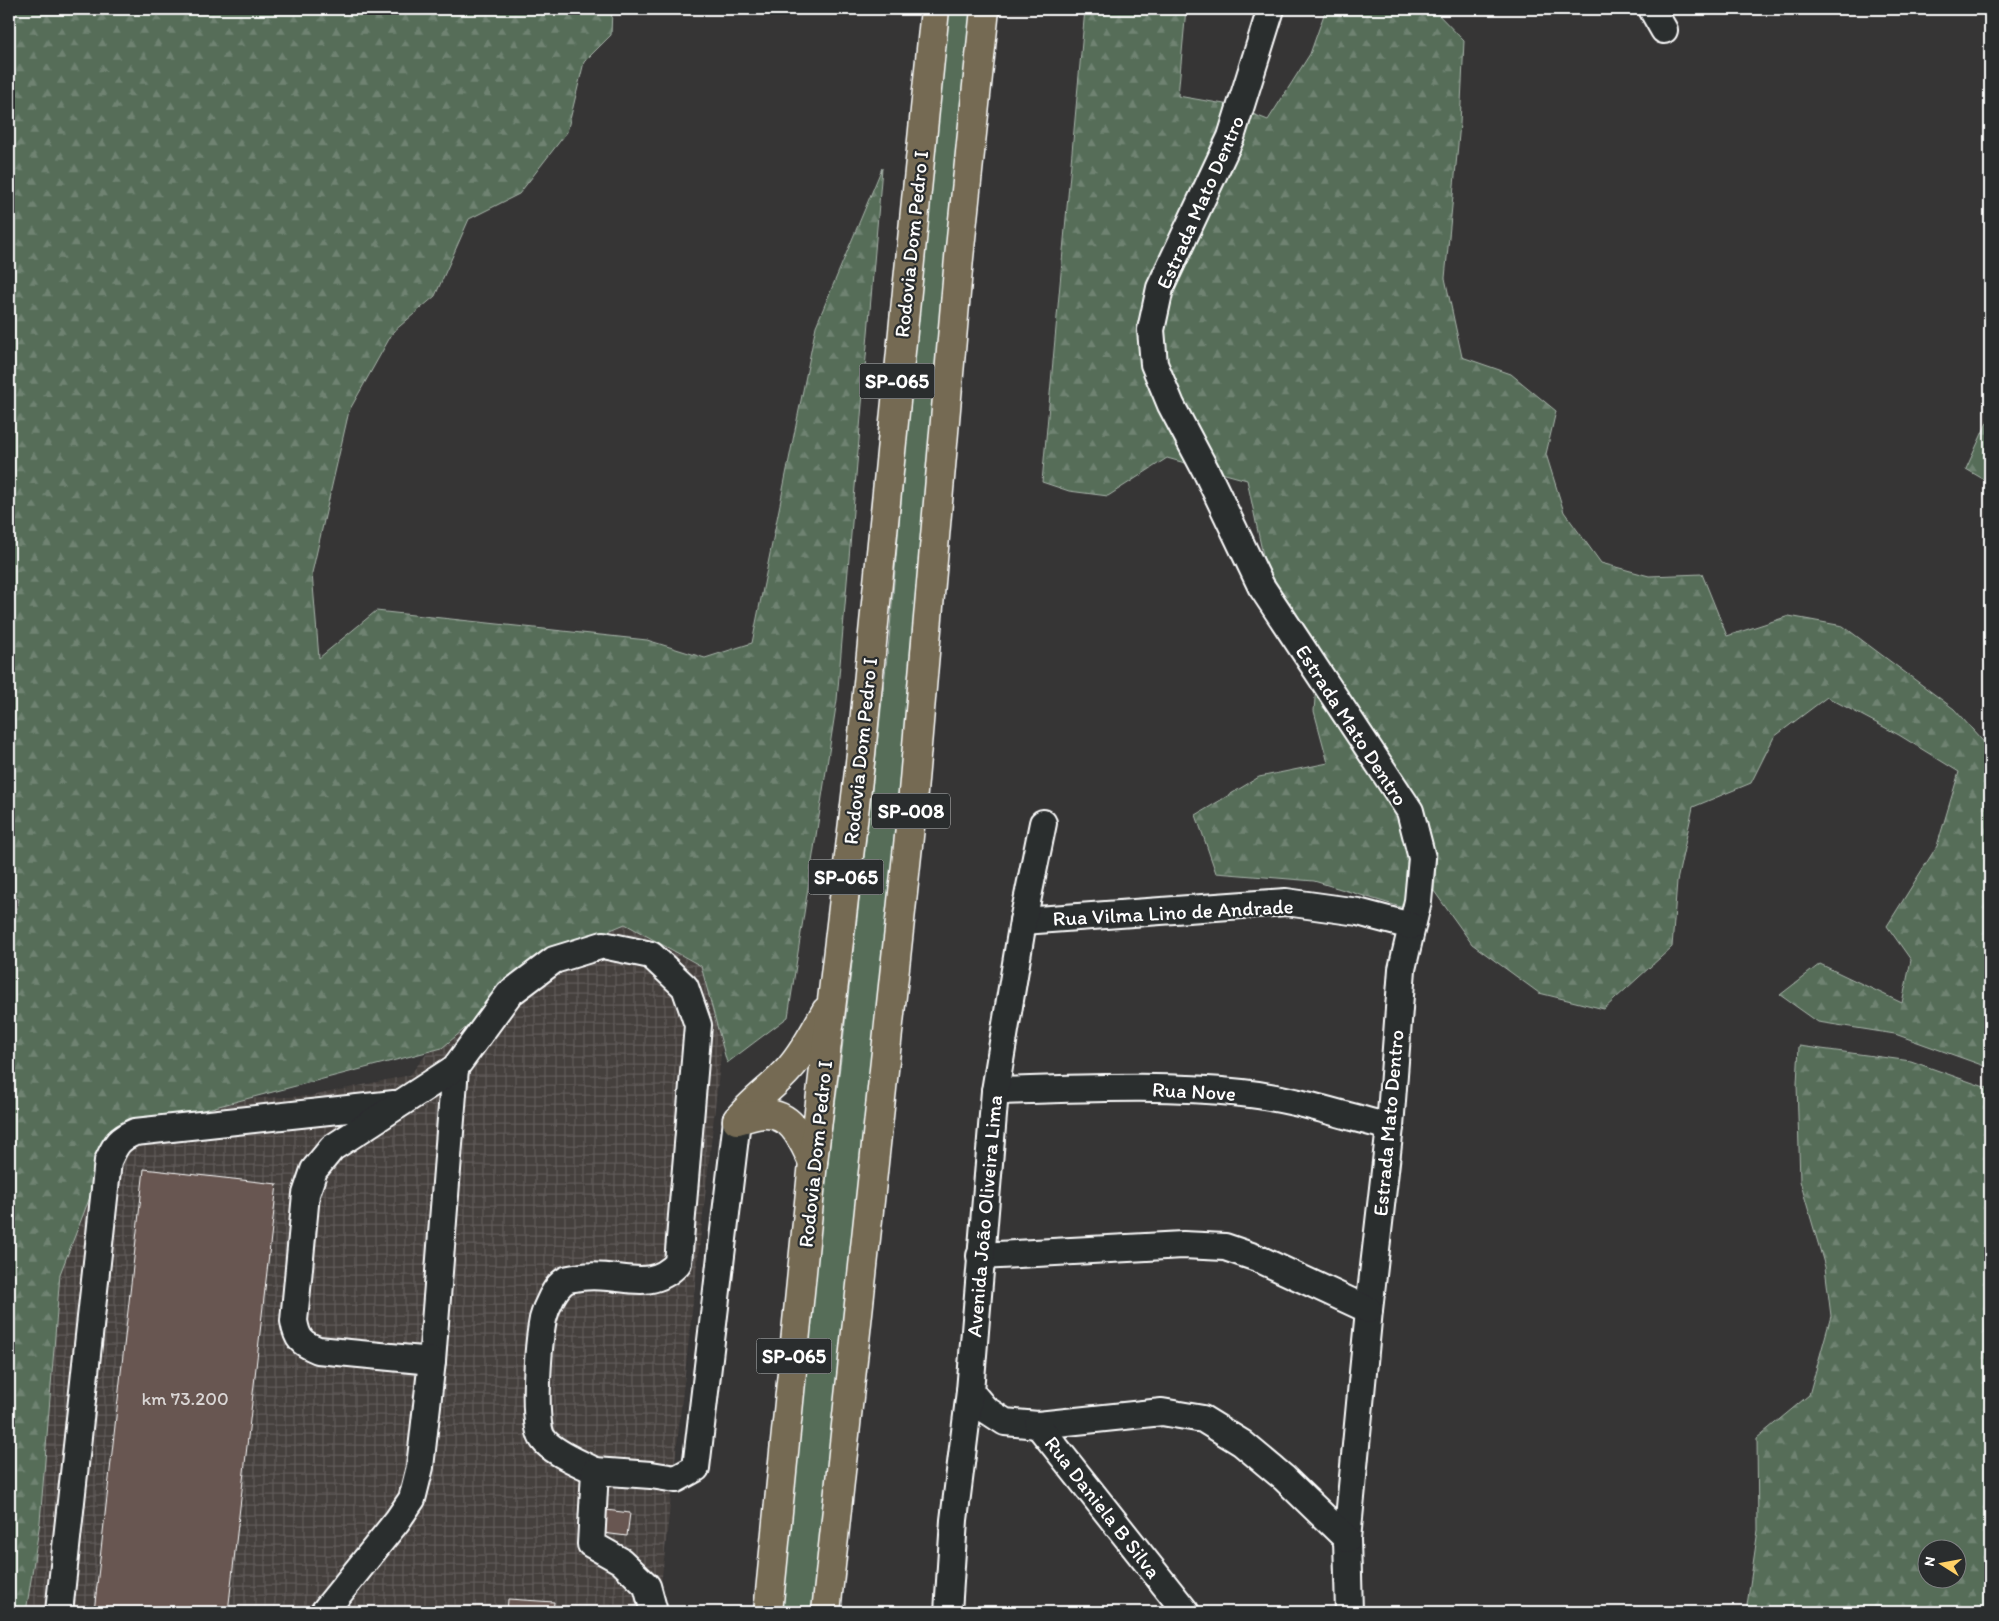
<svg xmlns="http://www.w3.org/2000/svg" width="1999" height="1621" font-family="Itim,sans-serif">
  <style>
    .industrial { fill: url(#industrial-grid) }
    .grass { fill: #566d59; stroke: #aab6ac }
    .forest { fill: url(#forest-firs); stroke: #aab6ac; fill-rule: evenodd }
    .building { fill: #685751; stroke: #fff }
    .lines { fill: none; stroke-linecap: round; stroke-linejoin: round }
    .minor-casing { stroke: #fff; stroke-width: 30 }
    .highway-casing { stroke: #fff; stroke-width: 31 }
    .minor { stroke: #2a2d2e; stroke-width: 26 }
    .highway { stroke: #746b52; stroke-width: 28 }
    .labels { text-anchor: middle; dominant-baseline: central; stroke-width: 4.5; stroke-linejoin: round; paint-order: stroke }
    .number-label { font-size: 19px; fill: #d9d5d4 }
    .shield { fill: #2a2d2e; stroke: #bfc0c0; stroke-width: 1 }
    .shield-label { font-size: 20px; font-weight: bold; fill: #fff }
    .street-label { font-size: 21px; fill: #fff; stroke: #2a2d2e }
  </style>
  <defs>
    <pattern id="industrial-grid" width="8" height="8" patternUnits="userSpaceOnUse" patternTransform="scale(1.25)"><rect width="8" height="8" fill="#453f3d"/><path d="M0 4h8M4 0v8" fill="none" stroke="#615c5a"/></pattern>
    <pattern id="forest-firs" width="22" height="20" patternUnits="userSpaceOnUse" patternTransform="scale(1.25)"><rect width="22" height="20" fill="#566d59"/><path d="M5 1l3.5 6h-7zM16 11l3.5 6h-7z" fill="#6f8372"/></pattern>
  </defs>
  <rect width="100%" height="100%" fill="#363535"/>
  <filter id="ink" filterUnits="userSpaceOnUse"><feTurbulence type="fractalNoise" baseFrequency=".02" numOctaves="2"/><feDisplacementMap in="SourceGraphic" scale="10" xChannelSelector="R" yChannelSelector="G"/><feConvolveMatrix kernelMatrix="1 2 1 2 8 2 1 2 1" color-interpolation-filters="sRGB"/></filter>
  <g filter="url(#ink)">
    <path class="industrial" d="M 625,924 L 701,966 L 722,1046 L 658,1612 L 9,1612 L 46,1300 L 86,1144 L 131,1103 L 311,1096 L 410,1075 L 442,1034 L 574,934 Z"/>
    <path class="grass" d="M 949,9 L 975,9 L 917,642 L 814,1612 L 778,1612 L 807,1322 L 841,1059 L 889,640 L 906,444 Z"/>
    <g class="forest">
      <path d="M 9,9 L 612,9 L 611,35 L 584,62 L 567,132 L 519,194 L 469,219 L 435,296 L 393,332 L 349,411 L 312,573 L 319,658 L 376,611 L 647,640 L 705,658 L 752,643 L 816,326 L 882,168 L 837,700 L 788,1017 L 727,1063 L 701,966 L 625,924 L 551,955 L 442,1048 L 115,1133 L 60,1274 L 40,1522 L 26,1612 L 9,1612 L 9,942 L 19,899 L 9,895 Z"/>
      <path d="M 1085,9 L 1186,9 L 1178,96 L 1230,105 L 1268,120 L 1310,54 L 1326,9 L 1433,9 L 1464,41 L 1460,124 L 1445,278 L 1462,357 L 1511,374 L 1556,411 L 1546,454 L 1564,512 L 1601,563 L 1649,576 L 1702,574 L 1727,636 L 1789,616 L 1843,626 L 1954,709 L 1990,749 L 1990,1068 L 1895,1034 L 1818,1022 L 1780,995 L 1820,964 L 1902,1003 L 1911,960 L 1887,926 L 1937,846 L 1959,772 L 1899,735 L 1827,697 L 1774,737 L 1751,783 L 1693,807 L 1677,881 L 1672,947 L 1604,1009 L 1539,993 L 1472,944 L 1434,891 L 1437,852 L 1404,908 L 1314,881 L 1216,873 L 1196,815 L 1259,777 L 1328,763 L 1314,711 L 1319,647 L 1265,565 L 1247,480 L 1167,458 L 1108,496 L 1069,491 L 1042,482 Z"/>
      <path d="M 1990,416 L 1990,483 L 1966,469 Z"/>
      <path d="M 1799,1046 L 1911,1061 L 1990,1089 L 1990,1612 L 1746,1612 L 1758,1530 L 1757,1438 L 1809,1395 L 1831,1316 L 1825,1267 L 1800,1181 L 1797,1084 ZM 1956,1548 L 1956,1578 L 1926,1578 L 1926,1548 Z"/>
    </g>
    <g class="building">
      <path d="M 144,1169 L 277,1184 L 228,1612 L 94,1612 Z"/>
      <path d="M 598,1509 L 630,1513 L 627,1536 L 595,1532 Z"/>
      <path d="M 508,1599 L 554,1602 L 553,1612 L 507,1612 Z"/>
    </g>
    <g class="lines">
      <defs>
        <g id="minor">
          <path d="M 1271,9 L 1231,137 L 1160,288 L 1151,330 L 1154,364 L 1171,405 L 1207,473 L 1261,586 L 1410,811 L 1422,858 L 1418,901 L 1402,969 L 1390,1127 L 1369,1310 L 1347,1539 L 1349,1612"/>
          <path d="M 1652,9 L 1664,30"/>
          <path d="M 1023,921 L 1286,902 L 1358,912 L 1411,926"/>
          <path d="M 995,1091 C 1077,1089 1160,1084 1242,1093 C 1292,1098 1341,1115 1390,1127"/>
          <path d="M 980,1256 L 1183,1245 L 1225,1247 L 1257,1258 L 1369,1310"/>
          <path d="M 432,1361 L 455,1068"/>
          <path d="M 970,1391 L 985,1409 L 1005,1422 L 1038,1425 L 1162,1412 L 1203,1419 L 1242,1443 L 1284,1478 L 1347,1539"/>
          <path d="M 1038,1425 L 1186,1612"/>
          <path d="M 59,1612 L 108,1161 C 116,1144 118,1139 135,1132 L 394,1104"/>
          <path d="M 324,1612 L 397,1521 L 412,1499 L 420,1467 L 432,1361 L 318,1350 C 301,1343 297,1339 294,1321 L 306,1194 L 314,1170 L 332,1148 L 455,1068 L 509,994 L 554,960 L 603,945 L 651,955 L 685,987 L 698,1025 L 678,1263 C 649,1295 618,1271 581,1277 C 577,1278 570,1278 566,1280 C 555,1286 546,1307 543,1319 C 539,1340 531,1424 543,1439 C 553,1453 580,1463 595,1471"/>
          <path d="M 654,1612 L 647,1586 L 621,1561 L 591,1544 L 595,1471 L 651,1475 L 676,1479 L 696,1468 L 737,1120"/>
          <path d="M 948,1612 L 954,1520 L 970,1391 L 995,1091 L 1023,921 L 1043,823"/>
        </g>
        <g id="highway">
          <path d="M 737,1120 C 753,1100 774,1087 790,1068 C 805,1051 815,1030 826,1011"/>
          <path d="M 737,1120 C 746,1118 756,1114 765,1114 C 793,1114 802,1140 813,1162"/>
          <path d="M 768,1612 L 813,1162 L 861,754 L 935,9"/>
          <path d="M 826,1612 L 910,827 L 959,258 L 985,9"/>
        </g>
      </defs>
      <use href="#minor" class="minor-casing"/>
      <use href="#highway" class="highway-casing"/>
      <use href="#minor" class="minor"/>
      <use href="#highway" class="highway"/>
    </g>
  </g>
  <g class="labels">
    <g class="number-label">
      <text x="185" y="1398">km 73.200</text>
    </g>
    <g class="shield">
      <rect x="859.5" y="363.5" width="75" height="35" rx="4"/>
      <rect x="872" y="793.5" width="78" height="35" rx="4"/>
      <rect x="808.5" y="859.5" width="75" height="35" rx="4"/>
      <rect x="756.5" y="1338.5" width="75" height="35" rx="4"/>
    </g>
    <g class="shield-label">
      <text x="897" y="381">SP-065</text>
      <text x="911" y="811">SP-008</text>
      <text x="846" y="877">SP-065</text>
      <text x="794" y="1356">SP-065</text>
    </g>
    <g class="street-label">
      <text transform="translate(1200 202) rotate(-66)">Estrada Mato Dentro</text>
      <text transform="translate(911 244) rotate(-84)">Rodovia Dom Pedro I</text>
      <text transform="translate(1352 725) rotate(57)">Estrada Mato Dentro</text>
      <text transform="translate(860 751) rotate(-84)">Rodovia Dom Pedro I</text>
      <text transform="translate(1173 912) rotate(-3)">Rua Vilma Lino de Andrade</text>
      <text transform="translate(1194 1091) rotate(3)">Rua Nove</text>
      <text transform="translate(1388 1123) rotate(-85)">Estrada Mato Dentro</text>
      <text transform="translate(815 1154) rotate(-84)">Rodovia Dom Pedro I</text>
      <text transform="translate(984 1216) rotate(-85)">Avenida João Oliveira Lima</text>
      <text transform="translate(1103 1507) rotate(52)">Rua Daniela B Silva</text>
    </g>
  </g>
  <rect width="1999" height="1621" fill="none" stroke="#2a2d2e" stroke-width="30"/>
  <rect x="15" y="15" width="1969" height="1591" fill="none" stroke="#fff" stroke-width="2" filter="url(#ink)"/>
  <g transform="translate(1942 1564) rotate(281)"><circle r="24" fill="#2a2d2e" stroke="#7f8182"/>
  <path d="M0-4L9 19L0 12L-9 19Z" fill="#ffd166"/>
  <text y="-8" font-size="14" font-weight="bold" text-anchor="middle" fill="#ffffff">N</text>
  </g>
</svg>
